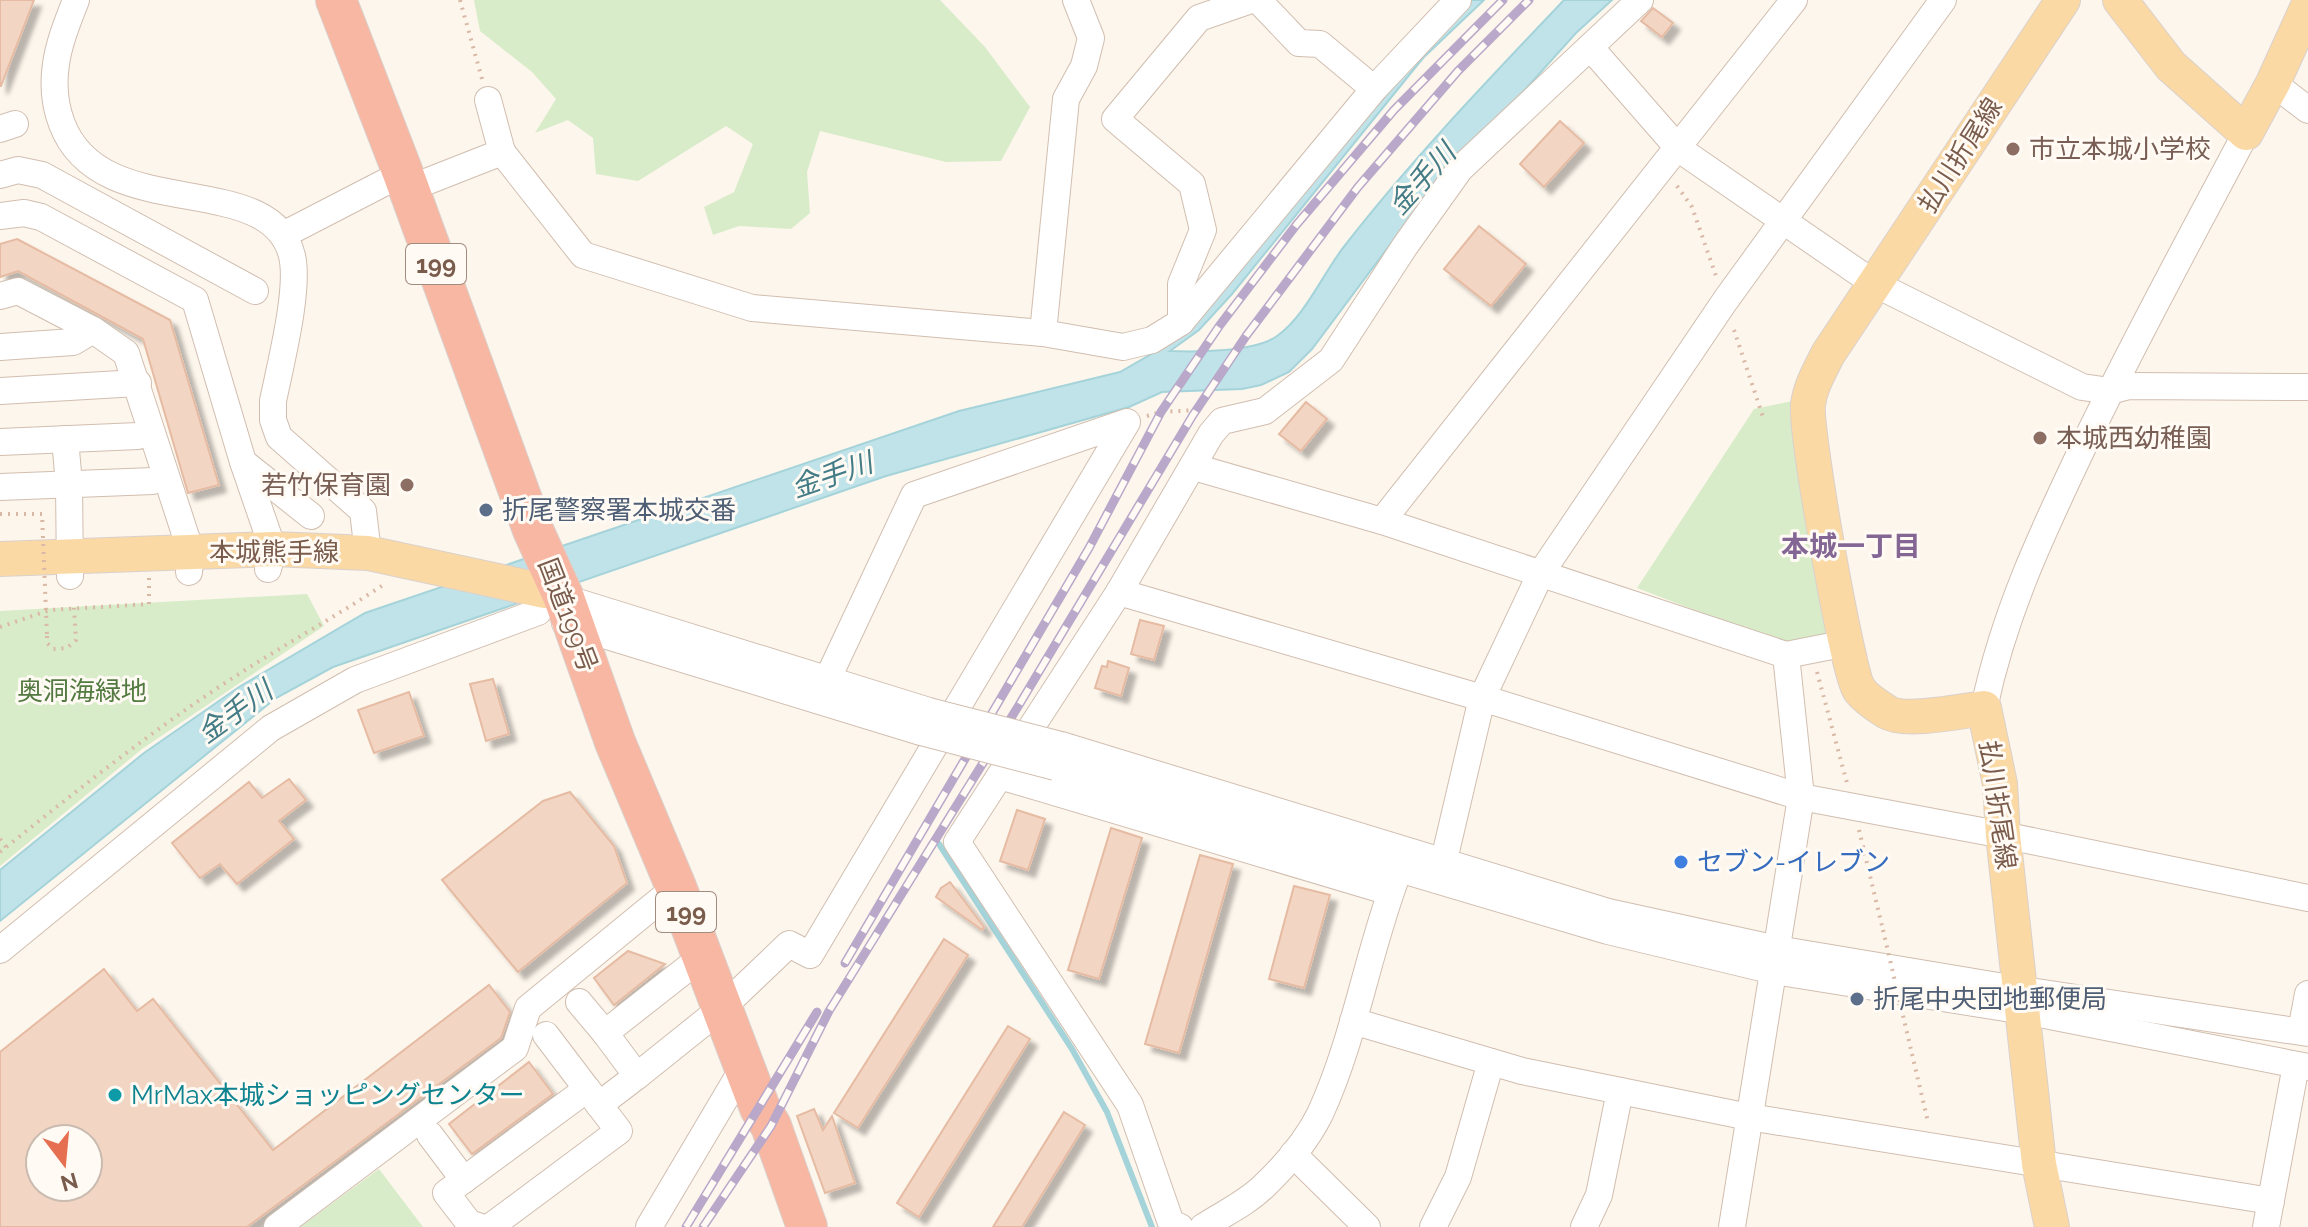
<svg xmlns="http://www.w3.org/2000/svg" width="2308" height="1227" font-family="Raleway,'Noto Sans JP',sans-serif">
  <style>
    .green { fill: #d8ecc9 }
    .water { fill: #bfe3e8; stroke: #a5d3da; stroke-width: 2 }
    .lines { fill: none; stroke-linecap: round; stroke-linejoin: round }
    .stream { stroke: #a5d3da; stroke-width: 6 }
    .building { fill: #f3d5c3; stroke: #e6bba3; stroke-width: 2; fill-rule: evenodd; filter: url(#shadow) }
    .minor-casing { stroke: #d1beb0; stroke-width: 28 }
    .major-casing { stroke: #dad1cd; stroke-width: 36 }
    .highway-casing { stroke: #dad1cd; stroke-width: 42 }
    .path { stroke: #d9b8a5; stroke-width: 4; stroke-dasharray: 2 6; stroke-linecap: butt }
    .minor { stroke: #fff; stroke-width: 26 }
    .major { stroke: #fbd9a5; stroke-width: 34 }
    .highway { stroke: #f7b7a3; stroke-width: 40 }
    .rail-casing { stroke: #b9a8c9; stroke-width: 9 }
    .rail { stroke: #fffaf3; stroke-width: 6; stroke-dasharray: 18; stroke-linecap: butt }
    .minor-bridge-casing { stroke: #d1beb0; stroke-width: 28; stroke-linecap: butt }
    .path-bridge { stroke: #d9b8a5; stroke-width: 4; stroke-dasharray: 2 6; stroke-linecap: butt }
    .minor-bridge { stroke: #fff; stroke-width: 26 }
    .education-dot { fill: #8d6e63; stroke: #fffaf3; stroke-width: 3 }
    .service-dot { fill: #5c6f8a; stroke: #fffaf3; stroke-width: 3 }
    .shop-dot { fill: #3f7fe0; stroke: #fffaf3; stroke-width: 3 }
    .culture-dot { fill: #0f9aa8; stroke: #fffaf3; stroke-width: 3 }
    .labels { text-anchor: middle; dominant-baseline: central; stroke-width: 6; stroke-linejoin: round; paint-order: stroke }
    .shield { fill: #fffaf3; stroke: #a28b7f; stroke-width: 2 }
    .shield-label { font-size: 24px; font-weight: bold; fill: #7a5c4d }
    .education-label { font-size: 26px; fill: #785e54; stroke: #fffaf3; text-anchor: start }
    .street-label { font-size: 26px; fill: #7a5c4d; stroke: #fffaf3 }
    .service-label { font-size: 26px; fill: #4e5e75; stroke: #fffaf3; text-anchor: start }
    .park-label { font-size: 26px; fill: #537a41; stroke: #fffaf3 }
    .shop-label { font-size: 26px; fill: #366cbe; stroke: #fffaf3; text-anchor: start }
    .culture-label { font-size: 26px; fill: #0d838f; stroke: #fffaf3; text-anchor: start }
    .water-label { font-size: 28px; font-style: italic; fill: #437c86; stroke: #fffaf3 }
    .neighbourhood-label { font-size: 28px; font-weight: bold; fill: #846695; stroke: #fffaf3 }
  </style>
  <defs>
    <filter id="shadow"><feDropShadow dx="7" dy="7" stdDeviation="2" flood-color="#0004"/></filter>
  </defs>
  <rect width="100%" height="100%" fill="#fdf6ec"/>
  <g class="green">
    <path d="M 474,0 L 940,0 L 985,47 L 1030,107 L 1001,161 L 946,162 L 820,131 L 807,172 L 810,213 L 791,229 L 739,226 L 713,235 L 704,207 L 734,192 L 753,144 L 726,126 L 638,181 L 596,174 L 593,138 L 568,120 L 535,133 L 556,99 L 532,72 L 480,31 Z"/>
    <path d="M 1797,400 L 1835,631 L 1785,645 L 1637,588 L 1754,409 Z"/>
    <path d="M 307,594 L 324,626 L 142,749 L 0,866 L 0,611 Z"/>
    <path d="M 379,1169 L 423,1227 L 300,1227 Z"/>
  </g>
  <path class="water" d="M 1471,0 L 1484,0 L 1423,58 L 1232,294 L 1199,330 L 1170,351 C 1197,352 1255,352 1277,336 C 1305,317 1324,271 1346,244 C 1413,158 1489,79 1564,0 L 1612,0 L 1576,33 L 1413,214 L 1312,349 L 1289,372 L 1261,385 L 1242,389 L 1162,392 L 1129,407 L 886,476 L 333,667 L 276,698 L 0,921 L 0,870 L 144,753 L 239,687 L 365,613 L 959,411 L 1120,372 L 1160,349 Z"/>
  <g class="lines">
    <path class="stream" d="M 939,844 L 1072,1049 L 1107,1112 L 1152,1227"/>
  </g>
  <g class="building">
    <path d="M 0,0 L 34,0 L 1,86 L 0,86 Z"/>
    <path d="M 1653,8 L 1673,23 L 1662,37 L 1641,21 Z"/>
    <path d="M 1560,121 L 1584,143 L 1544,187 L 1520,164 Z"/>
    <path d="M 1479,226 L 1526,264 L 1491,306 L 1444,269 Z"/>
    <path d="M 17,239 L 170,320 L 219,485 L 188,493 L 143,339 L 18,271 L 0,277 L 0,244 Z"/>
    <path d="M 1306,402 L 1327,419 L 1301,451 L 1279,434 Z"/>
    <path d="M 1140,620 L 1164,626 L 1154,660 L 1131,654 Z"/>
    <path d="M 1108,661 L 1129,668 L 1121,696 L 1095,688 L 1102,666 L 1107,667 Z"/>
    <path d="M 493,679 L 509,734 L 486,741 L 470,684 Z"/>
    <path d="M 409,692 L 424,736 L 374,753 L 358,710 Z"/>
    <path d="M 289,779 L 306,800 L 279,821 L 294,839 L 237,884 L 220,864 L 200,878 L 172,843 L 249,782 L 262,798 Z"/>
    <path d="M 570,792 L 614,846 L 627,883 L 518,972 L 442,880 L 543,801 Z"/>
    <path d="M 1017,810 L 1045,819 L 1028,870 L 1000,861 Z"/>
    <path d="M 1111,828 L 1142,838 L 1099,979 L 1068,970 Z"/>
    <path d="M 1200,855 L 1233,864 L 1179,1053 L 1145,1044 Z"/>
    <path d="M 950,882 L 984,927 L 982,930 L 936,897 L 941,888 Z"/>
    <path d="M 1294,886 L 1330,895 L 1304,988 L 1269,979 Z"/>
    <path d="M 944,939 L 968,955 L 858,1128 L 834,1113 Z"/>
    <path d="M 628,951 L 665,964 L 614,1005 L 594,978 Z"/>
    <path d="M 104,969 L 137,1011 L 153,999 L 273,1150 L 489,985 L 510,1012 L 501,1038 L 247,1227 L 0,1227 L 0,1052 ZM 40,1139 L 88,1139 L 88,1187 L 40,1187 Z"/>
    <path d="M 1008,1026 L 1030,1039 L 919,1217 L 897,1203 Z"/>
    <path d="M 529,1062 L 553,1094 L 472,1154 L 449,1124 Z"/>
    <path d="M 814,1109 L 823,1130 L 832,1116 L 855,1183 L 825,1193 L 797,1116 Z"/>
    <path d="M 1064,1112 L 1085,1125 L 1022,1227 L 993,1227 Z"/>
  </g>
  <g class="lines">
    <defs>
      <g id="minor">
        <path d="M 76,0 C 68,21 59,42 56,64 C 53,84 55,106 62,124 C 101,227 271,167 292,256 C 300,289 280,366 273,401 L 273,420 L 279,437 L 363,511 L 368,553"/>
        <path d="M 1258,0 L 1299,43 L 1320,44 L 1374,89"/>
        <path d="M 1590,47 L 1679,149 L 1875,284 L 2082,387 L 2110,391 L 2129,386 L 2308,387"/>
        <path d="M 2273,83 L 2308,110"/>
        <path d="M 488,100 L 502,152"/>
        <path d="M 0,129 L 15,124"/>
        <path d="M 0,175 L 18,170 L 42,175 L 255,291"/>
        <path d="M 408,189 L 502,152 L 583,255 L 752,308 L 1043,333 L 1123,347 L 1152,340 L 1181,322 L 1374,89 L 1458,0"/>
        <path d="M 0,216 L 24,213 L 41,217 L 195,300 L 243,462 L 273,549 L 268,569"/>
        <path d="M 283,235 L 403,173"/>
        <path d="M 0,296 L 18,291 L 93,330 L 126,353 L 191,552 L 189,572"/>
        <path d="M 1181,322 L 1181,284 L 1203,230 L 1192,184 L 1115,119 L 1199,18 L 1251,0"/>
        <path d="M 1043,333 L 1066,99 L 1084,66 L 1091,38 L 1076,0"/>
        <path d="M 0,347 L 73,342 L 93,330"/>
        <path d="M 0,391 L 138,383"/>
        <path d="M 65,439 L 69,484 L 70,576"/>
        <path d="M 0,442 L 138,436"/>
        <path d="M 243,462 L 311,516"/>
        <path d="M 1194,467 L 1382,521 L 1786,655 L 1801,797 L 1732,1227"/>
        <path d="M 0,487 L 153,481"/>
        <path d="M 1382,521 L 1794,0"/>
        <path d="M 1119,592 L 1482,698 L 1801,797 L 2003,835 L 2308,898"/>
        <path d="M 555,595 L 929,711"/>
        <path d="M 565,623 L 921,732"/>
        <path d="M 1786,655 L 1847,643"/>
        <path d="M 1984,708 C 2004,613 2042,533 2083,447 C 2134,341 2191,237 2246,133"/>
        <path d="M 1061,745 L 1608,912 L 1777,949 L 2022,990 L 2308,1033"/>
        <path d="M 1055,767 L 1608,931 L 1774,971 L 2024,1011 L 2308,1067"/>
        <path d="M 1000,776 L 1390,892"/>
        <path d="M 1440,877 L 1482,698 L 1541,573 L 1725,301 L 1943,0"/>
        <path d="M 0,950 L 271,728 L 355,680 L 538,612"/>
        <path d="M 579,1002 L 605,1033 L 703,956"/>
        <path d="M 1353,1021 L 1522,1071 L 1749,1117 L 2271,1201"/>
        <path d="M 2301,1031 L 2308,994"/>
        <path d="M 605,1033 L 637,1076 L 723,1007 L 789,944 L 810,955 L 1127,422 L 914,495 L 828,678"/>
        <path d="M 546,1035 L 587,1089"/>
        <path d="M 599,1105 L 637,1076"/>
        <path d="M 430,1135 L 464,1180"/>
        <path d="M 1293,1154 L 1367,1227"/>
        <path d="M 277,1227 L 515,1048 L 528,1008 L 676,887"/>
        <path d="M 481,1227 L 469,1223 L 446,1193 L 587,1089 L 619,1131 L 490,1227"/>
        <path d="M 649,1227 L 745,1065"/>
        <path d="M 1180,1227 L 1171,1223 L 1130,1105 L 957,842 L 1119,592 L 1211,434 L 1222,421 L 1265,411 L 1331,360 L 1405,246 L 1460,169 L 1640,0"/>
        <path d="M 1203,1227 C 1223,1214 1247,1203 1264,1186 C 1285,1166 1307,1140 1320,1114 C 1356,1036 1368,949 1399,870"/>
        <path d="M 1433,1227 L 1458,1177 L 1491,1062"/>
        <path d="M 1584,1227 L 1599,1195 L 1620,1091"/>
        <path d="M 2266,1227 L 2296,1065"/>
      </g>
      <g id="major">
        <path d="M 2120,0 L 2171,66 L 2246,133 L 2273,83 L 2308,6"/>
        <path d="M 0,559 L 273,549 L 368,553 L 544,591"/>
        <path d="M 2052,1227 L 2039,1164 L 2003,835 L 2000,784 L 1984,708 C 1962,711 1905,723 1887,712 C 1879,707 1864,697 1859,689 C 1847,672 1805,430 1808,405 C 1810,387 1820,370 1828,354 L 2063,0"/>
      </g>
      <path id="highway" d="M 336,0 L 403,173 L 533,530 L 564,598 L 615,742 L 676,887 L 760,1108 L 771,1126 L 807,1227"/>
    </defs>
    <use href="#minor" class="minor-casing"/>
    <use href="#major" class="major-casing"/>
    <use href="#highway" class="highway-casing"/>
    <g class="path">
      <path d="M 460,0 L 482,79"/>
      <path d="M 1677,186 L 1692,207 L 1716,276"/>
      <path d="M 1734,330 L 1764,420"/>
      <path d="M 1147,416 L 1161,412 L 1196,410 L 1201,413"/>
      <path d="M 0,627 L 50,610 L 149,604 L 149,578"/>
      <path d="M 47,636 L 47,643 L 53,649 L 67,648 L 76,640 L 74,608"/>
      <path d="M 1817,672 L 1847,783"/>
      <path d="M 1859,830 L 1883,930"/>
      <path d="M 0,839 L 6,847"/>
      <path d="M 0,852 C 74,793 146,735 225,683 C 278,648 334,618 386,583"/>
      <path d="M 1912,1054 L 1928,1122"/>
    </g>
    <use href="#minor" class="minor"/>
    <use href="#major" class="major"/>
    <use href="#highway" class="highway"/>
    <defs>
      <g id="rail">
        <path d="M 845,963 L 1089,548 L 1161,412 L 1220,325 L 1297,224 L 1394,110 L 1503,0"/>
        <path d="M 686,1227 L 817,1012"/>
        <path d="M 703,1227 L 771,1126 L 829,1011 L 1019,705 L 1193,415 L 1246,336 L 1358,187 L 1458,71 L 1529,0"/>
      </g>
    </defs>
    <use href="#rail" class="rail-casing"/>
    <use href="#rail" class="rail"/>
    <defs>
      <g id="minor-bridge">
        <path d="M 929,711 L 1061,745"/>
        <path d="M 921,732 L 1055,767"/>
      </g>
    </defs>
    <use href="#minor-bridge" class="minor-bridge-casing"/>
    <g class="path-bridge">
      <path d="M 0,514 L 42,514 L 47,636"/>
      <path d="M 1883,930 L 1912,1054"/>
    </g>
    <use href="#minor-bridge" class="minor-bridge"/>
  </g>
  <g class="education-dot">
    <circle cx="2013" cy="149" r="8"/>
    <circle cx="2040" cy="438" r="8"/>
    <circle cx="407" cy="485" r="8"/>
  </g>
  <g class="service-dot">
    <circle cx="486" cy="510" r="8"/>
    <circle cx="1857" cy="999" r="8"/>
  </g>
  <circle class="shop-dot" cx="1681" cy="862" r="8"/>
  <circle class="culture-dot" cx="115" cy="1095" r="8"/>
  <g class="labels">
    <g class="shield">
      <rect x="406" y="244" width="60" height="40" rx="6"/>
      <rect x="656" y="892" width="60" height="40" rx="6"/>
    </g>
    <g class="shield-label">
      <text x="436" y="264">199</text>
      <text x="686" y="912">199</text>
    </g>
    <g class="education-label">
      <text x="2029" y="149">市立本城小学校</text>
      <text x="2056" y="438">本城西幼稚園</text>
      <text x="391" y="485" text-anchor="end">若竹保育園</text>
    </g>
    <g class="street-label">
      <text transform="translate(1960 155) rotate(-57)">払川折尾線</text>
      <text x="274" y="552">本城熊手線</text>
      <text transform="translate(568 615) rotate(69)">国道199号</text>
      <text transform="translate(1998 805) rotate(82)">払川折尾線</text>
    </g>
    <g class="service-label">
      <text x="502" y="510">折尾警察署本城交番</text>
      <text x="1873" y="999">折尾中央団地郵便局</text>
    </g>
    <g class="park-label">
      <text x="82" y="691">奥洞海緑地</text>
    </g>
    <g class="shop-label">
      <text x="1697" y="862">セブン-イレブン</text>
    </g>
    <g class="culture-label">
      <text x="131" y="1095">MrMax本城ショッピングセンター</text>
    </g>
    <g class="water-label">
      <text transform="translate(1422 179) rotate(-48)">金手川</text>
      <text transform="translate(832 475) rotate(-19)">金手川</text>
      <text transform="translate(235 712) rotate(-36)">金手川</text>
    </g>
    <g class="neighbourhood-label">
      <text x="1851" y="546">本城一丁目</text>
    </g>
  </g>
  <g transform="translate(64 1163) rotate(164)"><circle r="38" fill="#fffaf3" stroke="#cabbb1" stroke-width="2"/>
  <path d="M0-6L14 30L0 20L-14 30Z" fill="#e76f51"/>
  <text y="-12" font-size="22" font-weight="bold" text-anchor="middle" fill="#7a5c4d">N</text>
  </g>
</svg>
